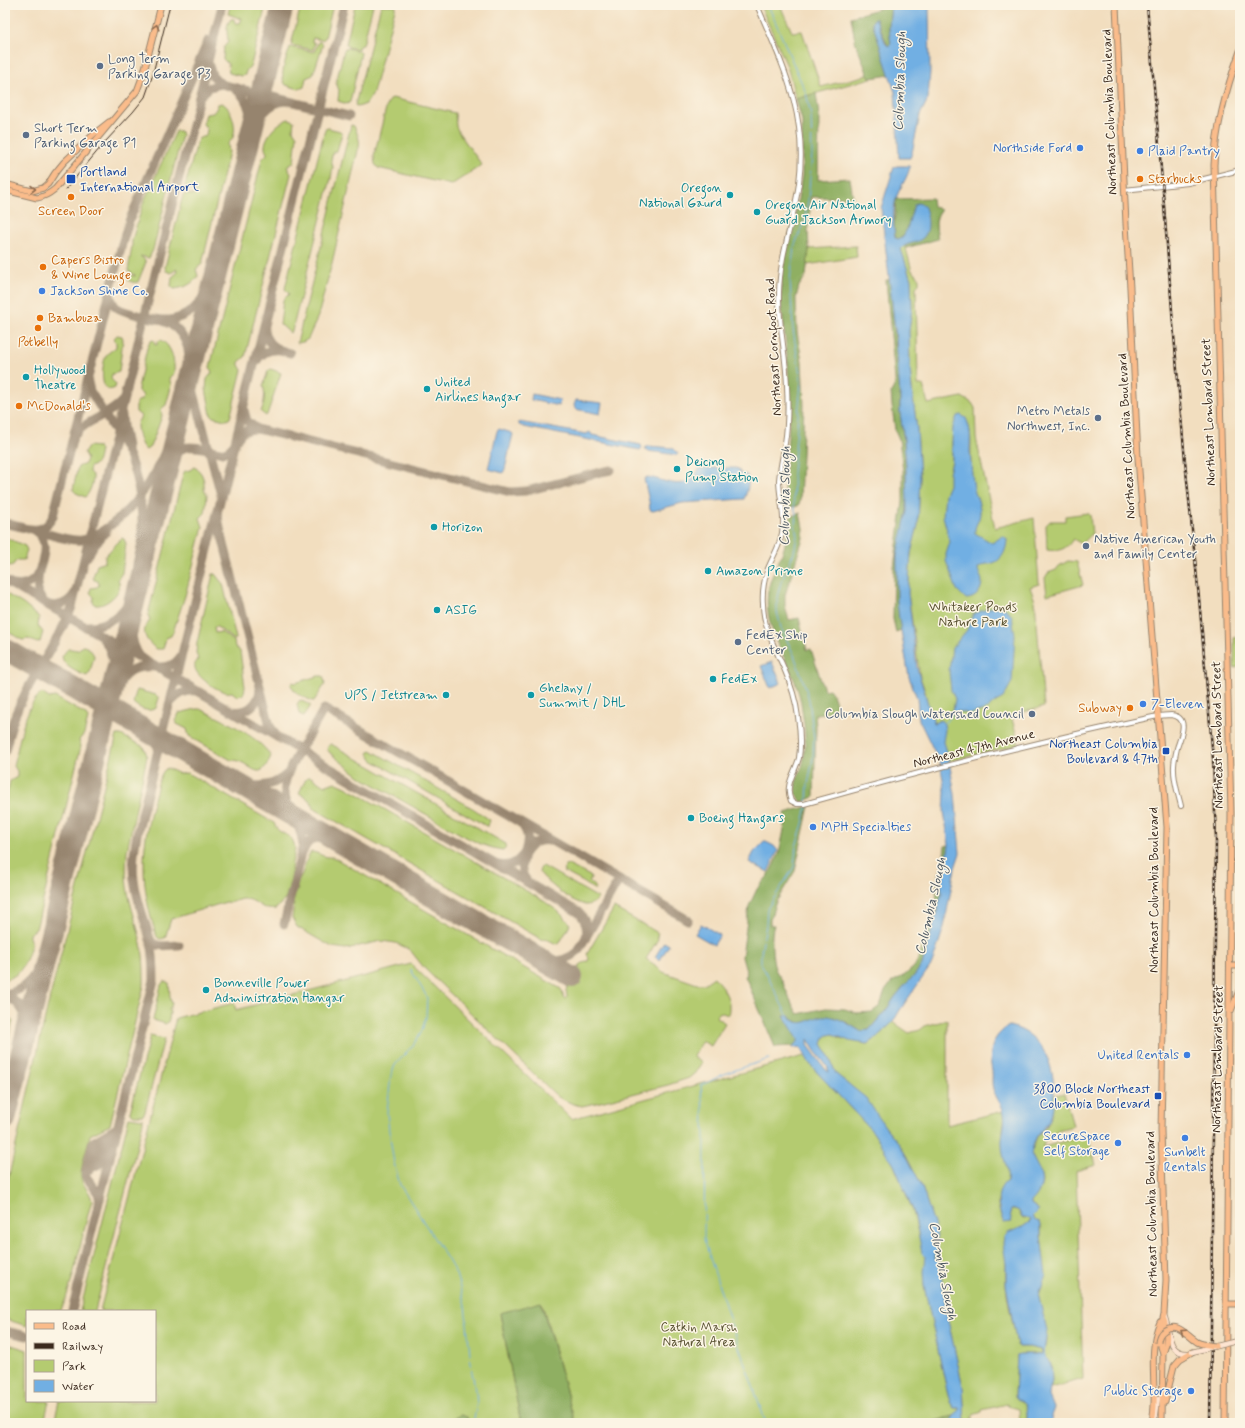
<svg xmlns="http://www.w3.org/2000/svg" width="1245" height="1428" font-family="Mynerve,sans-serif">
  <style>
    .green { fill: #b4cb70; stroke: #787a47; fill-rule: evenodd }
    .forest { fill: #8faf62; stroke: #656c40 }
    .water { fill: #71afe3; stroke: #566c80; fill-rule: evenodd }
    .lines { fill: none; stroke-linecap: round; stroke-linejoin: round }
    .stream { stroke: #71afe3; stroke-width: 1 }
    .taxiway { stroke: #96846e; stroke-width: 9 }
    .runway { stroke: #96846e; stroke-width: 22 }
    .tertiary-casing { stroke: #96846e; stroke-width: 6 }
    .secondary-casing { stroke: #96846e; stroke-width: 6 }
    .primary-casing { stroke: #96846e; stroke-width: 7 }
    .tertiary { stroke: #fff; stroke-width: 4 }
    .secondary { stroke: #fde4d1; stroke-width: 4.5 }
    .primary { stroke: #fabc8b; stroke-width: 5 }
    .tram { stroke: #3b2a1e; stroke-width: 1 }
    .rail-casing { stroke: #3b2a1e; stroke-width: 2.5 }
    .rail { stroke: #fcf5e5; stroke-width: 1; stroke-dasharray: 3; stroke-linecap: butt }
    .secondary-bridge-casing { stroke: #96846e; stroke-width: 6; stroke-linecap: butt }
    .primary-bridge-casing { stroke: #96846e; stroke-width: 7; stroke-linecap: butt }
    .secondary-bridge { stroke: #fde4d1; stroke-width: 4.5 }
    .primary-bridge { stroke: #fabc8b; stroke-width: 5 }
    .oneway { stroke: #916c4f }
    .service-dot { fill: #5c6f8a; stroke: #fcf5e5; stroke-width: 1.5 }
    .shop-dot { fill: #3f7fe0; stroke: #fcf5e5; stroke-width: 1.5 }
    .transit-dot { fill: #1a4fb4; stroke: #fcf5e5; stroke-width: 1.5 }
    .food-dot { fill: #e8710a; stroke: #fcf5e5; stroke-width: 1.5 }
    .culture-dot { fill: #0f9aa8; stroke: #fcf5e5; stroke-width: 1.5 }
    .labels { text-anchor: middle; dominant-baseline: central; stroke-width: 3; stroke-linejoin: round; paint-order: stroke }
    .service-label { font-size: 13px; fill: #4e5e75; stroke: #fcf5e5; text-anchor: start }
    .street-label { font-size: 13px; fill: #3b2a1e; stroke: #fcf5e5 }
    .shop-label { font-size: 13px; fill: #366cbe; stroke: #fcf5e5; text-anchor: end }
    .transit-label { font-size: 13px; fill: #164399; stroke: #fcf5e5; text-anchor: end }
    .food-label { font-size: 13px; fill: #c56008; stroke: #fcf5e5; text-anchor: start }
    .culture-label { font-size: 13px; fill: #0d838f; stroke: #fcf5e5; text-anchor: start }
    .park-label { font-size: 13px; fill: #595232; stroke: #fcf5e5 }
    .water-label { font-size: 14px; font-style: italic; fill: #4e5963; stroke: #fcf5e5 }
  </style>
  <rect width="100%" height="100%" fill="#fcf5e5"/>
  <filter id="ink" filterUnits="userSpaceOnUse"><feTurbulence type="fractalNoise" baseFrequency=".025" numOctaves="2"/><feDisplacementMap in="SourceGraphic" scale="8" xChannelSelector="R" yChannelSelector="G"/><feConvolveMatrix kernelMatrix="1 2 1 2 8 2 1 2 1" color-interpolation-filters="sRGB"/></filter>
  <filter id="wash" filterUnits="userSpaceOnUse"><feTurbulence type="fractalNoise" baseFrequency=".012" numOctaves="4" result="noise"/><feDisplacementMap in="SourceGraphic" scale="16" xChannelSelector="R" yChannelSelector="G"/><feGaussianBlur stdDeviation="0.9" result="paint"/><feColorMatrix in="noise" values="0 0 0 0 0 0 0 0 0 0 0 0 0 0 0 0 0 1.4 0 .05"/><feComposite in="paint" operator="in"/></filter>
  <g filter="url(#wash)">
    <rect width="100%" height="100%" fill="#f2debf"/>
    <g class="green">
      <path d="M 230,5 L 266,5 L 251,65 L 246,71 L 245,75 L 241,76 L 229,73 L 228,64 L 223,59 L 224,47 L 228,42 C 228,34 224,27 231,19 L 234,19 L 235,23 L 240,23 L 242,19 L 228,14 Z"/>
      <path d="M 301,5 L 333,5 L 325,38 L 322,40 L 313,38 L 312,42 L 315,43 L 313,50 L 291,45 Z"/>
      <path d="M 355,5 L 373,5 L 363,45 L 359,46 L 358,49 L 348,47 L 346,44 Z"/>
      <path d="M 381,5 L 396,5 L 373,93 L 366,104 L 358,107 L 355,105 Z"/>
      <path d="M 760,5 L 780,5 L 792,32 L 802,31 L 821,87 L 868,75 L 871,78 L 796,99 L 787,66 Z"/>
      <path d="M 319,41 L 323,44 L 313,75 L 306,78 L 304,87 L 299,89 L 286,85 C 278,76 287,58 290,47 L 314,52 Z"/>
      <path d="M 347,48 L 360,51 L 361,53 L 350,102 L 347,104 L 338,101 L 339,90 L 336,83 L 344,50 Z"/>
      <path d="M 392,98 L 455,113 L 456,126 L 459,133 L 482,165 L 451,185 L 378,168 L 375,164 L 374,156 L 387,104 Z"/>
      <path d="M 222,103 C 232,108 238,129 232,139 C 231,141 229,142 228,144 L 229,152 L 202,264 L 196,269 L 198,276 C 193,284 184,288 174,289 L 171,286 L 172,277 L 176,274 L 177,269 L 171,273 L 166,271 L 165,267 L 183,195 L 186,194 L 194,195 L 196,193 L 194,190 L 187,188 L 185,186 L 198,139 L 206,135 L 207,129 L 203,124 L 206,114 L 213,113 L 216,109 L 218,104 Z"/>
      <path d="M 289,119 L 294,121 L 293,130 L 297,136 L 294,162 L 287,167 L 291,174 L 245,357 L 239,362 L 239,365 L 242,370 L 230,418 L 227,420 L 225,420 L 213,417 L 211,415 L 206,389 L 207,379 L 212,373 L 210,367 L 262,159 L 267,154 C 267,152 265,150 265,148 C 264,136 279,121 289,119 Z"/>
      <path d="M 351,125 L 354,126 C 357,133 362,143 358,150 L 332,263 L 318,316 L 308,339 L 303,342 L 297,343 Z"/>
      <path d="M 328,128 L 340,131 L 342,133 L 337,151 L 333,152 L 331,160 L 333,167 L 331,178 L 292,331 L 290,333 L 280,324 L 283,300 L 289,294 L 285,289 L 286,284 L 324,133 L 325,129 Z"/>
      <path d="M 176,131 L 180,131 L 182,135 L 153,250 L 149,258 L 140,256 L 144,259 L 146,262 L 138,282 C 135,283 130,282 128,280 L 128,276 L 130,275 L 135,276 L 135,275 L 128,271 L 132,246 L 132,240 L 144,201 Z"/>
      <path d="M 905,245 L 912,271 L 917,275 L 919,279 L 919,284 L 916,287 L 918,385 L 923,385 L 928,404 L 962,397 L 972,403 L 975,408 L 976,438 L 995,528 L 1034,518 L 1039,584 L 1030,587 L 1035,601 L 1044,707 L 1011,715 L 1019,745 L 949,761 L 940,734 L 934,723 L 929,711 L 925,691 L 920,677 L 908,593 L 911,553 L 918,525 L 920,477 L 917,429 L 912,390 L 910,367 L 909,331 L 912,309 L 911,280 L 901,249 ZM 968,423 C 973,438 970,453 971,467 L 949,473 L 952,461 L 952,441 Z"/>
      <path d="M 856,246 L 857,257 L 807,265 L 809,249 Z"/>
      <path d="M 117,335 L 122,336 L 123,339 L 119,372 L 112,374 L 111,379 L 116,384 L 115,388 C 98,397 102,363 106,356 C 108,352 113,350 116,347 L 116,343 L 114,338 Z"/>
      <path d="M 152,340 L 155,341 L 154,344 L 157,345 L 158,341 L 161,340 C 172,346 175,361 174,373 L 169,378 L 171,384 L 170,391 L 166,405 L 161,409 L 162,416 L 158,427 L 150,447 L 146,450 C 140,446 137,432 137,425 C 137,421 140,420 141,416 L 136,412 L 136,402 L 141,400 L 143,397 L 142,394 L 138,391 L 138,388 L 147,348 L 150,342 Z"/>
      <path d="M 271,369 L 281,373 L 267,415 L 266,416 L 261,412 C 264,404 266,394 263,386 L 268,371 Z"/>
      <path d="M 89,446 L 98,447 L 100,450 C 98,459 99,464 90,467 L 89,472 C 90,473 93,475 93,477 C 94,481 89,495 85,497 L 76,493 L 73,490 L 77,470 L 78,467 L 85,464 L 87,459 L 84,453 Z"/>
      <path d="M 194,467 C 203,471 205,482 204,490 L 207,494 L 206,506 L 205,513 L 200,518 L 203,527 L 185,596 L 173,632 L 171,636 L 166,638 L 163,649 L 157,649 C 150,645 141,635 146,626 C 147,624 149,622 150,620 L 148,615 L 183,474 L 185,471 L 190,470 Z"/>
      <path d="M 1088,513 L 1090,515 L 1092,534 L 1082,544 L 1073,539 C 1067,549 1059,552 1047,550 L 1046,525 L 1050,521 L 1065,521 L 1065,516 Z"/>
      <path d="M 5,537 L 25,546 L 27,550 L 24,560 L 17,560 L 12,566 L 5,565 Z"/>
      <path d="M 122,538 L 124,539 L 126,544 L 122,573 L 118,579 C 119,582 120,585 119,589 C 116,597 103,607 95,605 L 93,602 L 94,597 C 91,594 89,593 91,588 L 97,587 L 99,585 L 98,581 L 94,580 L 93,577 L 97,565 L 105,562 L 105,556 Z"/>
      <path d="M 1068,561 L 1077,562 L 1083,585 L 1047,595 L 1045,578 L 1048,573 L 1056,570 L 1059,566 Z"/>
      <path d="M 213,574 L 215,574 L 223,584 L 236,638 L 235,640 L 217,627 L 214,627 L 215,633 L 221,632 L 234,641 L 235,647 L 240,651 L 245,687 L 244,693 L 242,695 L 237,696 L 232,692 C 230,692 228,693 226,692 C 217,691 195,676 195,667 C 194,663 197,662 198,659 L 196,653 L 197,643 Z"/>
      <path d="M 5,593 L 23,604 L 39,617 L 38,626 L 43,632 L 40,642 L 37,643 L 29,639 L 22,640 L 5,630 Z"/>
      <path d="M 1240,636 L 1240,667 L 1234,668 L 1234,638 Z"/>
      <path d="M 82,646 C 88,646 92,651 94,656 L 90,672 L 87,676 C 78,673 64,667 62,657 C 69,646 67,649 78,650 Z"/>
      <path d="M 318,676 L 323,676 L 325,683 L 324,686 L 314,701 L 312,701 C 304,697 293,693 291,684 L 293,682 L 295,683 Z"/>
      <path d="M 137,690 L 156,695 L 159,698 L 156,708 C 148,713 140,709 133,703 L 136,692 Z"/>
      <path d="M 42,693 L 49,698 L 55,697 L 85,714 L 88,718 L 84,734 L 79,740 L 81,746 L 36,929 L 29,934 C 28,939 32,941 31,945 C 27,959 22,976 6,979 L 5,979 L 5,804 L 10,781 L 17,777 L 17,771 L 14,766 C 18,747 25,703 42,693 Z"/>
      <path d="M 300,700 L 310,705 L 310,707 L 304,716 L 299,714 L 297,704 Z"/>
      <path d="M 196,709 L 200,709 C 223,720 256,734 271,756 C 258,788 251,759 231,760 L 189,736 L 187,729 L 177,724 L 176,721 L 179,713 Z"/>
      <path d="M 117,735 L 121,735 L 144,747 L 147,756 L 127,851 C 126,867 125,882 129,897 C 133,914 139,931 142,948 C 144,960 144,972 144,985 L 110,1125 L 90,1135 C 88,1145 78,1172 82,1181 C 85,1188 90,1192 92,1200 C 81,1237 76,1275 61,1311 L 27,1311 L 27,1326 L 5,1319 L 5,1193 L 48,1005 Z"/>
      <path d="M 331,744 L 506,844 L 506,847 L 503,850 C 489,848 477,843 464,836 L 359,776 L 330,753 L 327,749 L 329,745 Z"/>
      <path d="M 371,750 L 474,809 L 490,820 L 488,826 L 486,826 L 372,760 L 368,753 Z"/>
      <path d="M 167,768 L 180,774 L 187,773 L 274,823 C 275,825 276,828 278,830 C 283,834 291,836 293,841 C 299,852 288,864 292,875 L 285,900 L 282,902 L 276,909 C 261,912 257,899 245,899 C 238,898 234,904 226,902 L 171,919 L 165,938 L 160,939 L 157,937 C 139,886 141,846 155,795 C 158,786 159,773 167,768 Z"/>
      <path d="M 308,777 L 311,777 L 324,786 L 335,782 L 346,787 L 544,901 L 559,912 L 570,923 L 569,927 L 559,944 C 554,944 552,941 548,940 C 544,939 542,940 539,938 L 313,808 L 311,801 L 299,793 L 306,779 Z"/>
      <path d="M 311,852 C 319,852 322,858 333,857 L 561,989 L 564,998 L 566,999 L 567,997 L 566,990 L 581,964 L 588,961 L 589,958 L 587,954 L 614,908 L 658,933 L 657,935 L 658,939 L 646,959 L 658,967 L 663,972 L 697,984 L 704,984 L 714,977 C 724,989 732,999 728,1015 L 720,1012 L 716,1017 L 725,1023 L 711,1046 L 702,1041 L 693,1057 L 702,1062 L 695,1073 L 689,1078 L 668,1085 L 596,1103 L 582,1106 L 573,1104 L 558,1097 L 425,969 L 410,950 L 396,943 L 381,941 L 346,949 L 332,947 L 297,927 L 292,918 L 294,905 L 293,903 L 295,892 L 298,890 C 295,883 299,880 302,874 C 305,866 306,859 311,852 Z"/>
      <path d="M 568,865 L 590,876 L 591,878 L 589,882 L 595,886 L 595,890 L 583,882 L 564,872 L 565,866 Z"/>
      <path d="M 543,866 L 598,898 C 595,903 590,905 585,905 C 568,900 550,885 539,872 L 540,868 Z"/>
      <path d="M 411,964 L 571,1119 L 804,1056 L 813,1068 L 873,1132 L 894,1165 L 913,1211 L 919,1237 L 925,1256 L 926,1261 C 922,1268 924,1278 924,1286 L 946,1386 L 950,1402 L 954,1408 L 959,1408 L 960,1412 L 954,1416 L 927,1423 L 575,1423 L 542,1303 L 500,1314 L 521,1423 L 469,1423 L 467,1417 L 444,1421 L 444,1423 L 54,1423 L 59,1401 L 155,1401 L 155,1311 L 100,1311 L 176,1018 L 234,1003 L 236,1010 Z"/>
      <path d="M 164,981 L 169,983 C 170,990 169,997 172,1004 L 169,1010 L 170,1012 L 169,1020 L 166,1024 L 153,1020 L 161,985 Z"/>
      <path d="M 5,1012 L 13,1021 L 5,1051 Z"/>
      <path d="M 947,1020 L 947,1125 L 1004,1111 L 1005,1117 L 1003,1130 L 1008,1176 C 1006,1185 999,1194 998,1201 C 997,1207 1001,1215 1003,1221 L 1010,1217 L 1011,1210 L 1015,1209 L 1019,1211 L 1021,1217 L 1023,1219 L 1029,1218 L 1031,1221 L 1024,1226 L 1006,1264 C 1003,1291 1013,1319 1017,1345 L 1019,1347 L 1029,1347 L 1042,1350 L 1042,1354 L 1020,1354 L 1017,1356 L 1015,1396 C 1017,1400 1020,1400 1023,1403 C 1028,1407 1027,1417 1027,1423 L 1020,1423 L 1019,1409 L 1008,1406 L 1007,1404 L 982,1410 L 982,1412 L 973,1415 L 973,1423 L 965,1423 L 963,1387 L 947,1316 L 939,1261 L 935,1259 L 936,1230 L 921,1184 L 907,1157 L 898,1142 L 851,1086 L 836,1074 L 828,1054 L 822,1044 L 824,1038 L 828,1035 L 833,1034 L 840,1038 L 867,1044 L 877,1037 L 893,1022 L 909,1033 L 920,1030 L 925,1026 Z"/>
      <path d="M 150,1036 L 164,1039 L 145,1112 L 143,1115 L 134,1115 L 130,1112 Z"/>
      <path d="M 1064,1093 L 1073,1126 L 1058,1130 L 1044,1142 L 1043,1147 L 1088,1135 L 1096,1165 L 1076,1171 L 1083,1379 L 1050,1388 L 1052,1381 L 1051,1365 L 1045,1357 L 1044,1353 L 1046,1341 L 1039,1298 L 1040,1292 L 1043,1284 L 1044,1263 L 1041,1236 L 1041,1224 L 1034,1220 L 1032,1215 L 1036,1213 L 1037,1208 L 1031,1204 L 1031,1201 C 1051,1179 1039,1175 1031,1153 L 1037,1136 L 1047,1126 L 1052,1114 L 1053,1096 Z"/>
      <path d="M 129,1117 L 143,1119 L 143,1122 L 95,1311 L 80,1311 Z"/>
      <path d="M 5,1343 L 27,1350 L 27,1401 L 49,1401 L 44,1423 L 5,1423 Z"/>
    </g>
    <g class="forest">
      <path d="M 885,5 L 891,5 L 889,28 L 891,44 L 888,46 L 876,19 L 884,58 L 890,75 L 871,78 L 868,75 L 855,41 L 851,17 L 878,9 Z"/>
      <path d="M 816,93 L 819,116 L 818,180 L 850,178 L 853,198 L 811,197 L 808,231 L 809,249 L 806,276 L 799,286 L 796,298 L 797,332 L 802,361 L 804,406 L 800,502 L 798,506 L 790,507 L 786,503 L 784,488 L 790,411 L 788,364 L 781,301 L 782,274 L 788,241 L 796,211 L 802,175 L 802,121 L 796,99 Z"/>
      <path d="M 932,198 L 933,206 L 941,210 C 934,219 936,227 938,239 L 906,248 L 905,245 L 909,244 L 913,208 C 910,218 909,235 899,239 L 895,238 L 894,227 L 896,199 Z"/>
      <path d="M 886,280 L 890,280 L 900,396 L 900,413 L 904,440 L 907,490 L 907,511 L 905,524 L 897,556 L 897,601 L 901,630 L 896,632 L 893,619 L 894,567 L 903,501 L 903,471 L 899,439 L 895,430 L 892,406 L 891,392 L 895,385 L 895,380 Z"/>
      <path d="M 800,513 L 803,528 L 803,538 L 785,595 L 785,607 L 789,620 L 799,618 L 807,650 L 811,649 L 824,690 L 829,689 C 835,696 836,703 837,712 L 815,714 L 816,727 L 814,797 L 803,802 L 800,801 C 791,787 797,780 802,767 C 804,761 804,754 805,749 C 806,733 803,718 801,703 C 794,663 762,634 768,591 C 771,574 779,563 784,548 C 786,542 788,519 792,516 C 794,515 798,514 800,513 Z"/>
      <path d="M 809,806 L 795,871 L 776,902 L 770,919 L 770,925 L 774,925 C 770,935 772,959 775,969 C 777,973 780,977 782,980 C 787,992 791,1004 798,1014 L 826,1008 L 845,1009 L 857,1013 L 872,1012 L 880,1006 L 885,991 L 892,982 L 905,975 L 914,967 L 917,962 L 924,939 L 936,908 L 937,882 L 943,863 L 945,846 L 949,845 C 947,859 941,879 942,893 L 922,965 L 914,976 L 905,985 L 895,997 L 887,1009 L 869,1030 L 860,1031 L 846,1022 L 821,1016 L 808,1022 L 800,1023 L 784,1016 L 797,1036 L 799,1042 L 793,1046 L 775,1047 L 745,976 L 747,975 L 742,957 L 749,906 L 757,889 L 768,876 L 779,854 L 786,820 L 785,813 Z"/>
      <path d="M 541,1302 L 575,1423 L 521,1423 L 500,1313 Z"/>
      <path d="M 461,1415 L 467,1417 L 469,1423 L 444,1423 L 444,1422 Z"/>
      <path d="M 954,1416 L 950,1423 L 932,1423 L 932,1422 Z"/>
    </g>
    <g class="water">
      <path d="M 891,5 L 929,5 L 930,72 L 928,99 L 920,115 L 912,153 L 910,158 L 899,158 L 895,92 L 872,22 L 874,19 L 876,19 L 886,44 L 888,46 L 891,44 L 889,28 Z"/>
      <path d="M 897,166 L 909,166 L 910,167 C 908,176 903,183 899,191 C 892,205 893,222 895,238 L 899,239 L 902,238 L 907,229 L 913,208 L 914,205 L 917,203 C 923,204 925,206 926,211 C 929,222 930,236 918,241 C 912,244 906,243 901,249 L 911,280 L 912,309 L 909,331 L 910,367 L 912,390 L 917,429 L 920,477 L 918,525 L 911,553 L 908,593 L 917,668 L 934,723 L 941,720 L 944,724 L 945,730 L 943,742 L 949,761 L 955,794 L 960,853 L 955,868 L 944,927 L 932,964 L 900,1010 L 893,1022 L 877,1037 L 867,1044 L 849,1041 L 833,1034 L 828,1035 L 824,1038 L 822,1044 L 828,1054 L 836,1074 L 866,1098 L 886,1128 L 898,1142 L 907,1157 L 921,1184 L 936,1230 L 938,1249 L 935,1255 L 935,1259 L 939,1261 L 947,1316 L 963,1387 L 965,1423 L 950,1423 L 955,1414 L 960,1410 L 959,1408 L 954,1408 L 950,1402 L 946,1386 L 924,1286 L 923,1272 L 925,1256 L 922,1253 L 918,1232 L 913,1210 L 894,1165 L 873,1132 L 813,1068 C 807,1061 805,1053 800,1047 L 793,1048 L 793,1046 L 798,1042 L 798,1039 L 784,1016 L 790,1016 C 801,1032 813,1014 827,1016 C 839,1017 850,1025 860,1031 L 869,1030 L 887,1009 L 895,997 L 905,985 L 914,976 L 922,965 L 942,893 L 941,884 L 946,865 L 949,845 L 944,812 L 945,791 L 940,763 L 919,720 L 917,698 L 909,677 L 899,619 L 897,601 L 897,556 L 907,511 L 906,466 L 904,440 L 900,413 L 900,396 L 896,338 L 881,208 L 894,167 ZM 808,1039 L 815,1051 L 827,1066 L 829,1072 L 826,1070 L 808,1045 Z"/>
      <path d="M 532,394 L 560,400 L 559,406 L 531,400 Z"/>
      <path d="M 576,400 L 602,403 L 600,414 L 575,409 L 574,405 Z"/>
      <path d="M 961,415 L 966,418 C 972,432 970,437 970,451 C 971,464 972,476 974,489 C 976,497 981,505 980,513 C 980,521 974,525 975,533 L 992,543 L 1003,536 L 1007,539 C 1007,548 1003,560 993,563 C 987,564 983,564 978,568 C 978,573 981,576 982,581 C 982,591 976,599 966,599 L 957,590 L 946,561 L 946,554 L 950,542 L 943,516 L 945,494 L 949,485 L 949,473 L 952,461 L 952,441 L 953,427 L 957,416 Z"/>
      <path d="M 519,422 L 586,434 L 590,432 L 592,435 L 641,445 L 642,448 L 640,450 L 524,427 L 519,425 Z"/>
      <path d="M 499,429 L 512,433 L 513,434 L 505,469 L 503,473 L 488,469 L 497,431 Z"/>
      <path d="M 648,446 L 673,448 L 678,453 L 677,455 L 647,451 L 645,448 Z"/>
      <path d="M 700,468 L 735,468 L 739,469 L 740,473 L 747,475 C 750,483 747,492 744,499 L 682,503 L 653,511 L 650,510 L 649,501 L 644,479 L 647,477 C 660,478 677,489 690,480 C 695,477 697,472 700,468 Z"/>
      <path d="M 993,607 L 1005,608 L 1012,616 L 1015,635 L 1012,682 L 1003,698 L 994,703 L 987,709 L 970,714 L 958,711 L 952,716 L 955,699 L 951,690 L 949,671 L 952,648 L 967,630 L 973,614 Z"/>
      <path d="M 772,662 L 781,683 L 770,688 L 761,666 Z"/>
      <path d="M 764,842 L 766,842 L 774,846 L 778,851 L 768,872 L 749,862 L 754,852 Z"/>
      <path d="M 701,924 L 720,935 L 714,945 L 695,934 Z"/>
      <path d="M 664,942 L 669,945 L 660,960 L 655,957 Z"/>
      <path d="M 1009,1026 C 1049,1034 1059,1079 1052,1113 C 1050,1123 1043,1128 1037,1136 C 1034,1141 1033,1148 1031,1153 C 1035,1165 1044,1172 1041,1186 C 1039,1193 1036,1197 1031,1202 L 1031,1204 L 1039,1210 L 1032,1216 L 1034,1220 L 1040,1222 L 1041,1224 L 1041,1236 L 1046,1275 L 1040,1292 L 1039,1298 L 1047,1330 L 1044,1353 L 1045,1357 L 1049,1361 L 1051,1365 L 1052,1381 L 1050,1388 L 1049,1396 L 1054,1408 L 1051,1416 L 1052,1423 L 1027,1423 C 1027,1417 1028,1407 1023,1403 C 1020,1400 1017,1400 1015,1396 L 1017,1356 L 1019,1354 L 1042,1354 L 1042,1350 L 1029,1347 L 1019,1347 L 1017,1345 L 1006,1285 L 1006,1264 L 1003,1243 L 1004,1237 L 1008,1233 L 1024,1226 L 1031,1221 L 1029,1218 L 1022,1218 L 1019,1211 L 1015,1209 L 1011,1210 L 1010,1214 L 1012,1222 L 1004,1223 C 998,1211 994,1190 1007,1181 C 1009,1169 1002,1158 1002,1145 C 1001,1135 1006,1124 1004,1114 C 1003,1105 996,1099 993,1089 C 991,1083 993,1077 992,1071 C 988,1052 992,1036 1009,1026 Z"/>
    </g>
    <g class="lines">
      <g class="stream">
        <path d="M 768,5 L 806,93 L 811,115 L 812,154 L 808,201 L 805,218 L 794,247 L 790,281 L 793,329 L 801,382 L 793,473 L 794,507 L 796,514 L 795,525 L 797,536 L 794,552 L 781,582 L 777,597 L 777,612 L 781,628 L 794,655 L 805,686 L 809,700 L 814,738 L 813,758 L 808,784 L 807,802"/>
        <path d="M 944,723 L 952,716"/>
        <path d="M 411,970 L 427,997 L 426,1017 L 422,1030 L 414,1044 L 395,1065 L 391,1075 L 387,1112 L 389,1131 L 394,1163 L 400,1185 L 448,1260 L 456,1274 L 465,1305 L 472,1373 L 476,1390 L 477,1405 L 473,1423"/>
        <path d="M 788,1017 L 761,963 L 761,953 L 766,925 L 767,909 L 794,867 L 796,846 L 803,824 L 807,805"/>
        <path d="M 766,1423 L 734,1333 L 704,1239 L 705,1135 L 701,1086 L 723,1074 L 769,1059"/>
      </g>
      <g class="taxiway">
        <path d="M 208,63 L 212,75 L 221,84"/>
        <path d="M 234,88 C 252,100 251,119 250,138 C 257,122 266,101 287,101"/>
        <path d="M 199,97 L 210,87 L 221,84 L 349,116"/>
        <path d="M 110,293 C 111,299 112,303 116,307 C 124,313 160,321 170,320 C 177,319 184,316 190,312 C 203,302 210,286 216,271"/>
        <path d="M 163,321 C 184,328 192,350 189,371"/>
        <path d="M 264,329 C 266,345 276,349 290,353"/>
        <path d="M 256,362 C 261,353 269,349 280,350"/>
        <path d="M 193,364 L 193,389 L 221,495"/>
        <path d="M 88,382 L 90,391 C 99,405 108,420 117,435 C 122,443 127,451 130,459 C 142,490 144,523 141,556 C 138,586 120,634 142,659"/>
        <path d="M 244,410 L 247,421 L 257,429 L 510,492 L 526,491 L 601,472 L 611,470"/>
        <path d="M 122,415 L 123,426 L 127,446"/>
        <path d="M 75,435 C 86,419 110,416 123,400"/>
        <path d="M 169,462 C 181,442 192,446 212,450 C 216,451 220,453 224,452 C 240,448 233,428 257,429"/>
        <path d="M 218,516 L 220,528 L 270,726 L 277,737"/>
        <path d="M 5,523 C 23,527 43,538 53,516 L 122,244 L 129,221 L 208,41"/>
        <path d="M 34,530 C 47,533 69,542 82,540 C 89,539 96,535 102,531 C 145,505 165,455 182,410"/>
        <path d="M 87,557 L 94,545 L 106,532"/>
        <path d="M 39,573 C 38,580 37,586 38,592 C 44,612 66,608 75,593"/>
        <path d="M 5,581 L 158,668 L 578,912 C 586,919 588,927 586,938"/>
        <path d="M 13,585 C 31,588 38,578 42,562 C 45,550 47,539 35,531"/>
        <path d="M 84,626 C 106,627 124,615 133,594"/>
        <path d="M 103,639 C 116,655 114,673 111,692"/>
        <path d="M 171,702 C 178,694 185,690 196,691"/>
        <path d="M 109,703 C 115,690 120,677 133,670 C 150,661 168,676 181,656"/>
        <path d="M 232,711 C 247,714 259,704 260,689"/>
        <path d="M 314,726 L 324,709 L 619,880 L 578,951 C 569,959 559,962 547,962"/>
        <path d="M 5,751 C 9,734 13,717 21,702 C 36,669 59,641 72,607 L 222,5"/>
        <path d="M 210,767 C 235,780 262,798 287,774"/>
        <path d="M 296,815 C 269,789 297,757 311,731"/>
        <path d="M 521,824 C 540,845 509,861 528,882"/>
        <path d="M 303,852 C 307,839 317,836 330,837"/>
        <path d="M 498,865 C 528,870 522,836 550,841"/>
        <path d="M 619,880 L 688,920"/>
        <path d="M 284,924 L 303,845 C 302,832 298,823 289,813"/>
        <path d="M 150,939 C 155,949 169,945 179,945"/>
        <path d="M 5,994 C 28,991 37,972 46,953"/>
        <path d="M 5,997 C 22,1001 27,1016 27,1032"/>
        <path d="M 91,1152 L 112,1141 L 115,1137"/>
        <path d="M 88,1162 L 109,1151 L 113,1147"/>
        <path d="M 86,1171 L 110,1158"/>
        <path d="M 100,1199 L 98,1193 L 85,1175 L 93,1142 L 117,1128"/>
        <path d="M 72,1311 L 154,980 C 154,968 154,955 151,943 C 146,922 137,902 134,880 C 132,865 134,850 137,834 L 344,5"/>
        <path d="M 5,1331 L 27,1336"/>
      </g>
      <g class="runway">
        <path d="M 5,649 L 572,977"/>
        <path d="M 5,1119 L 283,5"/>
      </g>
    </g>
  </g>
  <g filter="url(#ink)">
    <g class="lines">
      <defs>
        <g id="tertiary">
          <path d="M 757,5 C 783,66 808,114 799,183 C 794,220 780,254 779,292 C 778,323 786,354 787,386 C 788,405 788,424 785,443 C 783,455 780,468 779,480 C 779,495 784,510 783,525 C 782,544 773,555 767,571 C 764,581 762,593 763,604 C 763,626 774,646 783,666 C 790,682 796,699 798,717 C 800,730 801,744 799,758 C 795,773 784,785 791,801 L 797,804 L 804,804 C 919,772 1036,742 1153,717 C 1159,716 1165,715 1171,715 C 1191,717 1180,738 1177,748 C 1176,754 1174,760 1174,766 C 1173,780 1178,793 1181,806"/>
          <path d="M 1124,190 L 1188,183 L 1240,170"/>
        </g>
        <g id="secondary">
          <path d="M 1164,1315 C 1171,1331 1166,1355 1190,1353"/>
          <path d="M 1233,1342 L 1240,1340"/>
          <path d="M 1153,1421 L 1156,1414 L 1158,1398"/>
        </g>
        <g id="primary">
          <path d="M 1116,5 L 1126,224 L 1130,288 L 1138,458 L 1167,827 L 1161,1130 L 1166,1280 L 1164,1314 L 1161,1327 L 1161,1347 L 1163,1353 L 1162,1423"/>
          <path d="M 5,184 L 32,191 L 43,188 L 48,184 L 55,173 L 64,162 L 95,133 L 109,122"/>
          <path d="M 5,190 L 37,198 C 44,197 49,194 55,189 L 137,91 L 144,72 L 161,5"/>
          <path d="M 1230,966 L 1240,966"/>
          <path d="M 1231,1011 L 1240,988"/>
          <path d="M 1226,1304 L 1240,1304"/>
          <path d="M 1163,1353 C 1168,1343 1167,1330 1164,1320"/>
          <path d="M 1165,1402 L 1174,1366 L 1180,1359 L 1192,1352"/>
          <path d="M 1152,1422 C 1153,1416 1154,1410 1154,1404 C 1155,1379 1149,1345 1160,1322"/>
          <path d="M 1225,1423 L 1231,813 L 1214,165 C 1216,125 1226,89 1240,51"/>
        </g>
      </defs>
      <use href="#tertiary" class="tertiary-casing"/>
      <use href="#secondary" class="secondary-casing"/>
      <use href="#primary" class="primary-casing"/>
      <use href="#tertiary" class="tertiary"/>
      <use href="#secondary" class="secondary"/>
      <use href="#primary" class="primary"/>
      <path class="tram" d="M 66,189 L 105,142 L 133,112 L 145,97 L 152,77 L 170,5"/>
      <defs>
        <path id="rail" d="M 1147,5 L 1163,192 L 1173,324 L 1185,461 L 1199,598 L 1213,759 L 1216,840 L 1210,1423"/>
      </defs>
      <use href="#rail" class="rail-casing"/>
      <use href="#rail" class="rail"/>
      <defs>
        <path id="secondary-bridge" d="M 1192,1352 L 1233,1342"/>
        <path id="primary-bridge" d="M 1158,1343 C 1158,1338 1160,1333 1165,1330 C 1178,1321 1187,1336 1197,1342 C 1203,1345 1209,1345 1216,1346"/>
      </defs>
      <use href="#secondary-bridge" class="secondary-bridge-casing"/>
      <use href="#primary-bridge" class="primary-bridge-casing"/>
      <use href="#secondary-bridge" class="secondary-bridge"/>
      <use href="#primary-bridge" class="primary-bridge"/>
    </g>
    <defs><path id="oneway-chevron" d="M-2-3.5L2.5 0L-2 3.5" fill="none" stroke-width="1.6" stroke-linecap="round" stroke-linejoin="round"/></defs>
    <g class="oneway">
      <use href="#oneway-chevron" transform="translate(156 27) rotate(-75)"/>
      <use href="#oneway-chevron" transform="translate(33 189)"/>
      <use href="#oneway-chevron" transform="translate(1183 1332) rotate(-146)"/>
    </g>
  </g>
  <g class="service-dot">
    <circle cx="100" cy="66" r="4"/>
    <circle cx="26" cy="135" r="4"/>
    <circle cx="1098" cy="418" r="4"/>
    <circle cx="1086" cy="546" r="4"/>
    <circle cx="738" cy="642" r="4"/>
    <circle cx="1032" cy="714" r="4"/>
  </g>
  <g class="shop-dot">
    <circle cx="1080" cy="148" r="4"/>
    <circle cx="1140" cy="151" r="4"/>
    <circle cx="42" cy="291" r="4"/>
    <circle cx="1143" cy="704" r="4"/>
    <circle cx="813" cy="827" r="4"/>
    <circle cx="1187" cy="1055" r="4"/>
    <circle cx="1185" cy="1138" r="4"/>
    <circle cx="1118" cy="1143" r="4"/>
    <circle cx="1191" cy="1391" r="4"/>
  </g>
  <g class="transit-dot">
    <rect x="66" y="174" width="10" height="10" rx="2"/>
    <rect x="1162" y="747" width="8" height="8" rx="2"/>
    <rect x="1154" y="1092" width="8" height="8" rx="2"/>
  </g>
  <g class="food-dot">
    <circle cx="1140" cy="179" r="4"/>
    <circle cx="71" cy="197" r="4"/>
    <circle cx="43" cy="267" r="4"/>
    <circle cx="40" cy="318" r="4"/>
    <circle cx="38" cy="328" r="4"/>
    <circle cx="19" cy="406" r="4"/>
    <circle cx="1130" cy="708" r="4"/>
  </g>
  <g class="culture-dot">
    <circle cx="730" cy="195" r="4"/>
    <circle cx="757" cy="212" r="4"/>
    <circle cx="26" cy="377" r="4"/>
    <circle cx="427" cy="389" r="4"/>
    <circle cx="677" cy="469" r="4"/>
    <circle cx="434" cy="527" r="4"/>
    <circle cx="708" cy="571" r="4"/>
    <circle cx="437" cy="610" r="4"/>
    <circle cx="713" cy="679" r="4"/>
    <circle cx="446" cy="695" r="4"/>
    <circle cx="531" cy="695" r="4"/>
    <circle cx="691" cy="818" r="4"/>
    <circle cx="206" cy="990" r="4"/>
  </g>
  <g class="labels">
    <g class="service-label">
      <text x="108" y="59">Long Term<tspan x="108" dy="15">Parking Garage P3</tspan></text>
      <text x="34" y="128">Short Term<tspan x="34" dy="15">Parking Garage P1</tspan></text>
      <text x="1090" y="411" text-anchor="end">Metro Metals<tspan x="1090" dy="15">Northwest, Inc.</tspan></text>
      <text x="1094" y="539">Native American Youth<tspan x="1094" dy="15">and Family Center</tspan></text>
      <text x="746" y="635">FedEx Ship<tspan x="746" dy="15">Center</tspan></text>
      <text x="1024" y="714" text-anchor="end">Columbia Slough Watershed Council</text>
    </g>
    <g class="street-label">
      <text transform="translate(1110 112) rotate(-92)">Northeast Columbia Boulevard</text>
      <text transform="translate(774 347) rotate(-93)">Northeast Cornfoot Road</text>
      <text transform="translate(1209 412) rotate(-92)">Northeast Lombard Street</text>
      <text transform="translate(1127 436) rotate(-93)">Northeast Columbia Boulevard</text>
      <text transform="translate(1218 735) rotate(-91)">Northeast Lombard Street</text>
      <text transform="translate(974 749) rotate(-14)">Northeast 47th Avenue</text>
      <text transform="translate(1154 890) rotate(-90)">Northeast Columbia Boulevard</text>
      <text transform="translate(1218 1059) rotate(-89)">Northeast Lombard Street</text>
      <text transform="translate(1152 1214) rotate(-91)">Northeast Columbia Boulevard</text>
    </g>
    <g class="shop-label">
      <text x="1072" y="148">Northside Ford</text>
      <text x="1148" y="151" text-anchor="start">Plaid Pantry</text>
      <text x="50" y="291" text-anchor="start">Jackson Shine Co.</text>
      <text x="1151" y="704" text-anchor="start">7-Eleven</text>
      <text x="821" y="827" text-anchor="start">MPH Specialties</text>
      <text x="1179" y="1055">United Rentals</text>
      <text x="1110" y="1136">SecureSpace<tspan x="1110" dy="15">Self Storage</tspan></text>
      <text x="1185" y="1152" text-anchor="middle">Sunbelt<tspan x="1185" dy="15">Rentals</tspan></text>
      <text x="1183" y="1391">Public Storage</text>
    </g>
    <g class="transit-label">
      <text x="80" y="172" text-anchor="start">Portland<tspan x="80" dy="15">International Airport</tspan></text>
      <text x="1158" y="744">Northeast Columbia<tspan x="1158" dy="15">Boulevard &amp; 47th</tspan></text>
      <text x="1150" y="1089">3800 Block Northeast<tspan x="1150" dy="15">Columbia Boulevard</tspan></text>
    </g>
    <g class="food-label">
      <text x="1148" y="179">Starbucks</text>
      <text x="71" y="211" text-anchor="middle">Screen Door</text>
      <text x="51" y="260">Capers Bistro<tspan x="51" dy="15">&amp; Wine Lounge</tspan></text>
      <text x="48" y="318">Bambuza</text>
      <text x="38" y="342" text-anchor="middle">Potbelly</text>
      <text x="27" y="406">McDonald's</text>
      <text x="1122" y="708" text-anchor="end">Subway</text>
    </g>
    <g class="culture-label">
      <text x="722" y="188" text-anchor="end">Oregon<tspan x="722" dy="15">National Gaurd</tspan></text>
      <text x="765" y="205">Oregon Air National<tspan x="765" dy="15">Guard Jackson Armory</tspan></text>
      <text x="34" y="370">Hollywood<tspan x="34" dy="15">Theatre</tspan></text>
      <text x="435" y="382">United<tspan x="435" dy="15">Airlines hangar</tspan></text>
      <text x="685" y="462">Deicing<tspan x="685" dy="15">Pump Station</tspan></text>
      <text x="442" y="527">Horizon</text>
      <text x="716" y="571">Amazon Prime</text>
      <text x="445" y="610">ASIG</text>
      <text x="721" y="679">FedEx</text>
      <text x="539" y="688">Ghelany /<tspan x="539" dy="15">Summit / DHL</tspan></text>
      <text x="438" y="695" text-anchor="end">UPS / Jetstream</text>
      <text x="699" y="818">Boeing Hangars</text>
      <text x="214" y="983">Bonneville Power<tspan x="214" dy="15">Administration Hangar</tspan></text>
    </g>
    <g class="park-label">
      <text x="973" y="607">Whitaker Ponds<tspan x="973" dy="15">Nature Park</tspan></text>
      <text x="699" y="1327">Catkin Marsh<tspan x="699" dy="15">Natural Area</tspan></text>
    </g>
    <g class="water-label">
      <text transform="translate(900 81) rotate(-88)">Columbia Slough</text>
      <text transform="translate(785 496) rotate(-89)">Columbia Slough</text>
      <text transform="translate(931 906) rotate(-77)">Columbia Slough</text>
      <text transform="translate(943 1271) rotate(79)">Columbia Slough</text>
    </g>
  </g>
  <rect width="1245" height="1428" fill="none" stroke="#fcf5e5" stroke-width="20"/>
  <rect x="26" y="1310" width="130" height="92" fill="#fcf5e5" stroke="#afa495"/>
  <rect x="34" y="1323" width="20" height="6" fill="#fabc8b" stroke="#afa495"/>
  <text x="62" y="1330" font-size="12" fill="#3b2a1e">Road</text>
  <rect x="34" y="1343" width="20" height="6" fill="#3b2a1e" stroke="#afa495"/>
  <text x="62" y="1350" font-size="12" fill="#3b2a1e">Railway</text>
  <rect x="34" y="1360" width="20" height="12" fill="#b4cb70" stroke="#afa495"/>
  <text x="62" y="1370" font-size="12" fill="#3b2a1e">Park</text>
  <rect x="34" y="1380" width="20" height="12" fill="#71afe3" stroke="#afa495"/>
  <text x="62" y="1390" font-size="12" fill="#3b2a1e">Water</text>
</svg>
